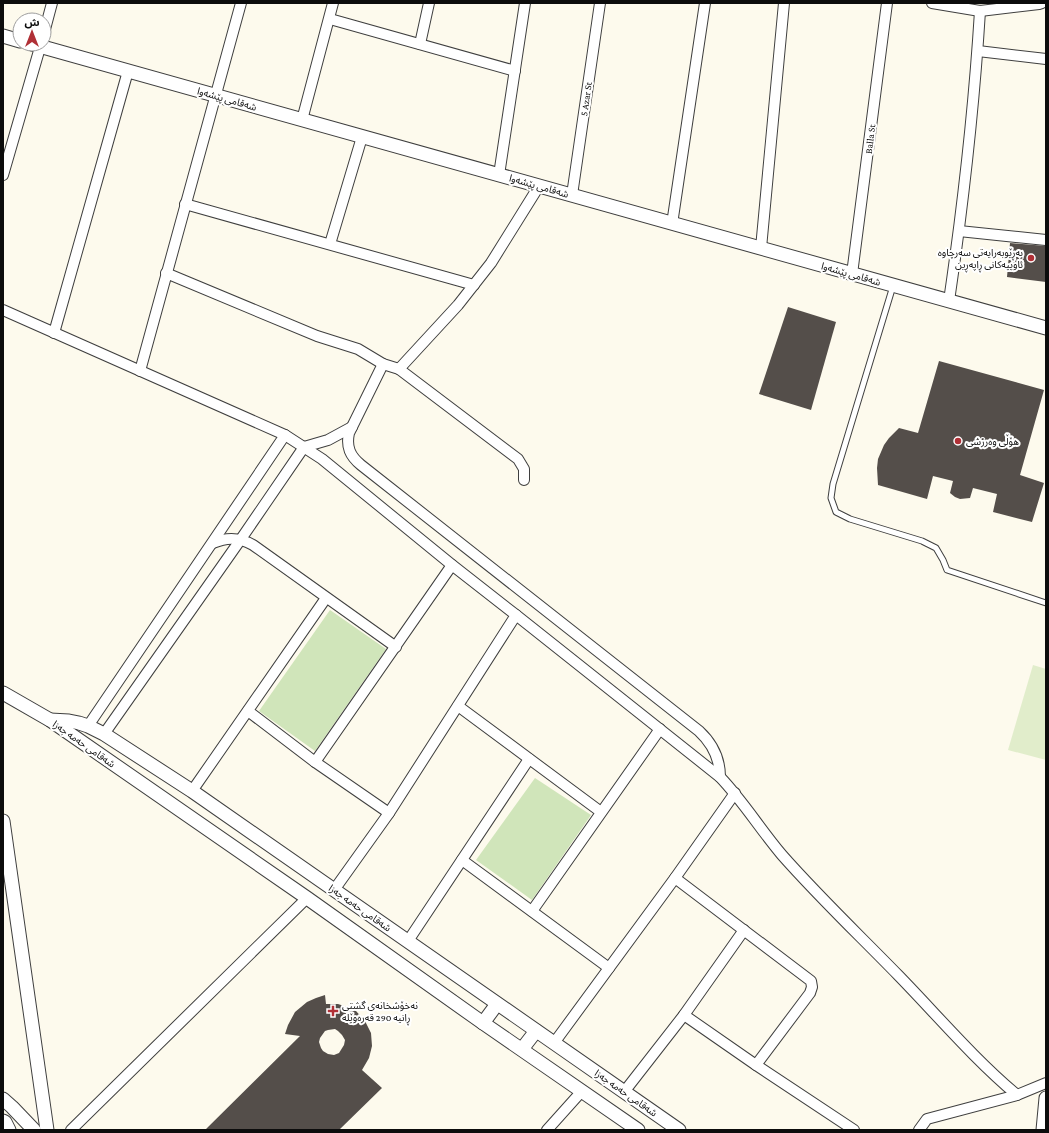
<svg xmlns="http://www.w3.org/2000/svg" width="1049" height="1133" font-family="'Crimson Pro','Noto Sans Arabic',serif">
  <style>
    .green { fill: #d0e5ba }
    .pitch { fill: #e1edcb }
    .building { fill: #544e4a; fill-rule: evenodd }
    .lines { fill: none; stroke-linecap: round; stroke-linejoin: round }
    .service-casing { stroke: #3f3f3f; stroke-width: 7 }
    .minor-casing { stroke: #3f3f3f; stroke-width: 12 }
    .tertiary-casing { stroke: #3f3f3f; stroke-width: 15 }
    .service { stroke: #fff; stroke-width: 5 }
    .minor { stroke: #fff; stroke-width: 10 }
    .tertiary { stroke: #fff; stroke-width: 13 }
    .poi-dot { fill: #b03036; stroke: #fff; stroke-width: 1.5 }
    .labels { text-anchor: middle; dominant-baseline: central; stroke-width: 4; stroke-linejoin: round; paint-order: stroke }
    .street-label { font-size: 10px; fill: #0c0c0c; stroke: #fff }
    .poi-label { font-size: 10px; fill: #0c0c0c; stroke: #fff; text-anchor: start }
  </style>
  <rect width="100%" height="100%" fill="#fdfaed"/>
  <g class="green">
    <path d="M 330,610 L 386,649 L 315,751 L 259,711 Z"/>
    <path d="M 535,778 L 591,815 L 532,900 L 476,860 Z"/>
  </g>
  <path class="pitch" d="M 1033,665 L 1046,669 L 1046,760 L 1008,750 Z"/>
  <g class="building">
    <path d="M 1010,243 L 1046,246 L 1046,282 L 1007,277 Z"/>
    <path d="M 788,307 L 836,322 L 811,410 L 759,394 Z"/>
    <path d="M 939,361 L 1044,390 L 1020,475 L 1044,483 L 1032,522 L 993,512 L 997,494 L 973,488 L 970,498 L 960,499 L 955,497 L 950,493 L 953,481 L 933,476 L 927,499 L 878,485 L 877,468 L 878,459 L 884,445 L 889,438 L 899,428 L 918,433 Z"/>
    <path d="M 325,995 L 326,1004 L 338,1004 L 350,1008 L 356,1011 L 365,1021 L 371,1033 L 372,1046 L 369,1058 L 362,1070 L 382,1088 L 339,1130 L 205,1130 L 300,1036 L 285,1034 L 288,1025 L 295,1012 L 307,1002 L 316,998 ZM 335,1029 L 338,1031 L 342,1035 L 345,1040 L 344,1045 L 339,1053 L 334,1055 L 328,1054 L 323,1051 L 321,1048 L 319,1042 L 320,1038 L 325,1031 L 328,1030 Z"/>
  </g>
  <g class="lines">
    <defs>
      <path id="service" d="M 893,286 L 833,484 L 831,498 L 836,512 L 850,519 L 922,541 L 936,548 L 943,560 L 947,570 L 1046,603"/>
      <g id="minor">
        <path d="M 932,3 L 980,11 L 1039,4 L 1042,3"/>
        <path d="M 330,19 L 515,71"/>
        <path d="M 44,33 L 52,3"/>
        <path d="M 420,44 L 429,3"/>
        <path d="M 978,51 L 1046,59"/>
        <path d="M 302,120 L 333,3"/>
        <path d="M 3,175 L 41,44"/>
        <path d="M 499,175 L 525,3"/>
        <path d="M 572,195 L 600,3"/>
        <path d="M 185,204 L 474,285"/>
        <path d="M 672,224 L 705,3"/>
        <path d="M 959,231 L 1046,240"/>
        <path d="M 330,244 L 362,137"/>
        <path d="M 761,248 L 784,3"/>
        <path d="M 166,273 L 317,336 L 358,349 L 383,364 L 399,369 L 518,459 L 524,469 L 524,480"/>
        <path d="M 852,274 L 887,3"/>
        <path d="M 949,301 C 963,205 974,108 980,11"/>
        <path d="M 3,310 L 285,435 L 322,459 L 452,565 L 516,615 L 720,777 C 743,801 760,829 782,855 C 819,897 859,935 898,975 C 937,1015 974,1059 1017,1095"/>
        <path d="M 54,333 L 128,71"/>
        <path d="M 383,364 L 349,433 C 346,447 350,456 361,465 L 699,731 C 713,744 720,758 720,777"/>
        <path d="M 399,369 L 458,305 L 491,263 L 539,186"/>
        <path d="M 140,371 L 241,3"/>
        <path d="M 213,543 C 227,537 239,537 253,545 L 396,647"/>
        <path d="M 458,706 L 601,812"/>
        <path d="M 248,711 L 315,762 L 389,813"/>
        <path d="M 88,726 L 285,435"/>
        <path d="M 104,734 L 241,539 L 304,447 L 328,440 L 352,427"/>
        <path d="M 315,762 L 452,565"/>
        <path d="M 192,791 L 326,598"/>
        <path d="M 462,860 L 609,968"/>
        <path d="M 675,878 L 811,981 L 812,987 L 810,993 L 756,1065"/>
        <path d="M 334,890 L 389,813 L 516,615"/>
        <path d="M 532,911 L 660,729"/>
        <path d="M 408,941 L 529,759"/>
        <path d="M 684,1015 L 756,1065 L 854,1130"/>
        <path d="M 554,1043 L 675,878 L 735,793"/>
        <path d="M 624,1092 L 684,1015 L 744,930"/>
        <path d="M 71,1130 L 307,898"/>
        <path d="M 547,1130 L 582,1091"/>
        <path d="M 919,1130 L 927,1119 L 1017,1095 L 1046,1083"/>
      </g>
      <g id="tertiary">
        <path d="M 3,36 L 20,41"/>
        <path d="M 32,44 L 1046,328"/>
        <path d="M 3,693 L 50,720 L 307,898 L 483,1023 L 638,1130"/>
        <path d="M 50,720 L 69,721 L 79,723 L 88,726 L 104,734 L 192,791 L 679,1130"/>
        <path d="M 3,821 L 47,1130"/>
        <path d="M 483,1023 L 497,1004"/>
        <path d="M 522,1049 L 536,1031"/>
        <path d="M 3,1099 L 12,1107 L 34,1130"/>
        <path d="M 3,1121 L 5,1122 L 9,1130"/>
        <path d="M 1043,1130 L 1046,1098"/>
      </g>
    </defs>
    <use href="#service" class="service-casing"/>
    <use href="#minor" class="minor-casing"/>
    <use href="#tertiary" class="tertiary-casing"/>
    <use href="#service" class="service"/>
    <use href="#minor" class="minor"/>
    <use href="#tertiary" class="tertiary"/>
  </g>
  <g class="poi-dot">
    <circle cx="1031" cy="258" r="4"/>
    <circle cx="958" cy="441" r="4"/>
    <path d="M331 1005h4v4h4v4h-4v4h-4v-4h-4v-4h4z"/>
  </g>
  <g class="labels">
    <g class="street-label">
      <text transform="translate(227 99) rotate(16)">شەقامی پێشەوا</text>
      <text transform="translate(586 99) rotate(-82)">5 Azar St</text>
      <text transform="translate(870 139) rotate(-83)">Balla St</text>
      <text transform="translate(539 186) rotate(16)">شەقامی پێشەوا</text>
      <text transform="translate(851 274) rotate(16)">شەقامی پێشەوا</text>
      <text transform="translate(84 744) rotate(35)">شەقامی حەمە جەزا</text>
      <text transform="translate(360 908) rotate(35)">شەقامی حەمە جەزا</text>
      <text transform="translate(626 1093) rotate(35)">شەقامی حەمە جەزا</text>
    </g>
    <g class="poi-label">
      <text x="1023" y="252" text-anchor="end">بەڕێوبەرایەتی سەرچاوە<tspan x="1023" dy="12">ئاوییەکانی ڕاپەڕین</tspan></text>
      <text x="966" y="441">هۆڵی وەرزشی</text>
      <text x="342" y="1005">نەخۆشخانەی گشتی<tspan x="342" dy="12">ڕانیە 290 قەرەوێلە</tspan></text>
    </g>
  </g>
  <rect width="1049" height="1133" fill="none" stroke="#0c0c0c" stroke-width="8"/>
  <g transform="translate(32 32)"><circle r="19" fill="#ffffff" stroke="#9e9e9e"/>
  <path d="M0-3L7 15L0 10L-7 15Z" fill="#b03036"/>
  <text y="-6" font-size="11" font-weight="bold" text-anchor="middle" fill="#0c0c0c">ش</text>
  </g>
</svg>
